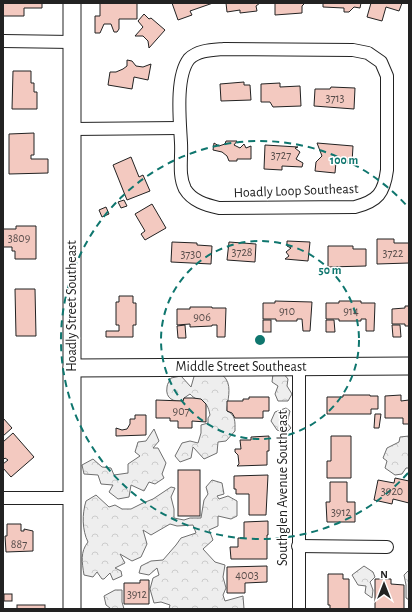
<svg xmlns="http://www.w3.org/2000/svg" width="412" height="612" font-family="'Alegreya Sans',sans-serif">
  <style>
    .forest { fill: url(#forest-crowns); stroke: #6f6f6f }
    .building { fill: #f3c9c0; stroke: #222 }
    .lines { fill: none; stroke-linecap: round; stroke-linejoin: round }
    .street-casing { stroke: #222; stroke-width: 14 }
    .secondary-casing { stroke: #222; stroke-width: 19 }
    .street { stroke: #fff; stroke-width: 12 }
    .secondary { stroke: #fff; stroke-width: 17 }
    .ring { fill: none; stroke: #0f766e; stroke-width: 2; stroke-dasharray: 7 5 }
    .labels { text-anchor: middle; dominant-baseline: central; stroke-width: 3; stroke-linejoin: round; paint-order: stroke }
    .number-label { font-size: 12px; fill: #564c4a }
    .street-label { font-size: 14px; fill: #222; stroke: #fff }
    .centre { fill: #0f766e; stroke: #fff; stroke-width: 2 }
    .ring-label { font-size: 12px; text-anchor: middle; font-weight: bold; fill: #0f766e; stroke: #fff; stroke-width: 3; stroke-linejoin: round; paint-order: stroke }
  </style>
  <defs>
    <pattern id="forest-crowns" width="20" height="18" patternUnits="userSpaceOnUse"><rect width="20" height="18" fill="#eee"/><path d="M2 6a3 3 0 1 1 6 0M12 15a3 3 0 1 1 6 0" fill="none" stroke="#ccc"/></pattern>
  </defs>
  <rect width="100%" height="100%" fill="#fff"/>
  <g class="forest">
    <path d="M 207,365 C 212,368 223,374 226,379 C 232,388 227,401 227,411 C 236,415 235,422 235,431 L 226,441 L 218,442 L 217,453 L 204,459 L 193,447 L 191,458 L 180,462 L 175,456 L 182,443 L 190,441 L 198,443 L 201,433 L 201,425 L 208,423 L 208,418 L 210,415 C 207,397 199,404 190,394 L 184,398 L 183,401 C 174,402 165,399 167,387 C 167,384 170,380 171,378 L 181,376 L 191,387 L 195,373 Z"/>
    <path d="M 283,373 L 288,379 L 287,386 L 292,394 L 288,401 L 278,401 L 275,394 L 278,386 L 272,382 L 273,374 Z"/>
    <path d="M 286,408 L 290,411 L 287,423 L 291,428 L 286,433 L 277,430 L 271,421 L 275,412 Z"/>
    <path d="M 154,429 L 159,441 L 153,448 L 158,448 L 166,463 L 162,474 L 164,478 L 155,484 L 149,482 L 144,491 L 131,485 L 129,497 L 118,499 L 109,492 L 113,485 L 101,484 L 98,475 L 84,474 L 82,465 L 93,459 L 102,467 L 111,468 L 114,475 L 128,473 L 128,464 L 140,456 L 135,452 L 138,442 L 146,441 Z"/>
    <path d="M 409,436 L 409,468 L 406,468 L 402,474 L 395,475 L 385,468 L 387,461 L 383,458 L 387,448 L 399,442 L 400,437 Z"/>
    <path d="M 212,480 L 222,483 L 224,494 L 217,496 L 219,499 L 228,496 L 237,501 L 237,516 L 231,519 L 218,516 L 218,526 L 209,530 L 213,540 L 203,549 L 215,562 L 225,565 L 223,577 L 226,588 L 223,595 L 225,601 L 243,596 L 244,609 L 169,609 L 170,605 L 161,602 L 154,603 L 150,589 L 153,578 L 159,575 L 157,568 L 149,575 L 139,573 L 141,566 L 151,561 L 163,560 L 176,545 L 181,538 L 196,533 L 193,525 L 177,526 L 170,524 L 151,535 L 143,530 L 147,544 L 141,557 L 132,561 L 120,554 L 125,563 L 115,568 L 121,571 L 122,576 L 113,580 L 110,573 L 104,579 L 102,579 L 97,572 L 93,577 L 84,575 C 82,562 80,552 88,542 C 82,530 82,514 86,501 L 96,495 L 109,507 L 115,505 L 122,509 L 131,509 L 143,503 L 153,499 L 171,487 L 175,488 L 171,497 L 174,509 L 174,518 L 184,520 L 190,518 L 201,518 L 204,500 L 208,494 L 206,487 Z"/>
    <path d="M 364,566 L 373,572 L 375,577 L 370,582 L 373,590 L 372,598 L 365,593 L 366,586 L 358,585 L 352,575 Z"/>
    <path d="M 409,570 L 409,600 L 406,598 L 406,585 L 404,575 Z"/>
    <path d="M 115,590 L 122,590 L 122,602 L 124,609 L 109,609 L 110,608 L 106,605 L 104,596 Z"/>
  </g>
  <g class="building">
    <path d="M 3,3 L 42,3 L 42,8 L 24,8 L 24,16 L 3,16 Z"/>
    <path d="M 100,3 L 137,3 L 137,19 L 119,19 L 119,29 L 117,32 L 114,32 L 111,24 L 104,24 L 100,33 L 95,33 L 95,16 L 100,16 Z"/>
    <path d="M 172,3 L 213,3 L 190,11 L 192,15 L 178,20 Z"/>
    <path d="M 226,3 L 260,3 L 256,6 L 257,11 L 240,13 L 240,10 L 227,12 Z"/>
    <path d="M 275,3 L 305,3 L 302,6 L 302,13 L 275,15 Z"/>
    <path d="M 323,3 L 361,3 L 360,8 L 354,7 L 349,12 L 344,12 L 344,8 L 323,7 Z"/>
    <path d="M 371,3 L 402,3 L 399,11 L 386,7 L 382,21 L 367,17 Z"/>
    <path d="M 144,14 L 149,19 L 151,18 L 165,30 L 149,48 L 148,41 L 143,36 L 135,36 L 143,27 L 138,21 Z"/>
    <path d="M 127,60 L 132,61 L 136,66 L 143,67 L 151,64 L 148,80 L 134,77 L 132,89 L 108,85 L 110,72 L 116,72 L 123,69 L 127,66 Z"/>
    <path d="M 13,71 L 31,71 L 31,83 L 34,83 L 34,92 L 37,92 L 37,109 L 12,109 Z"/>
    <path d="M 244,82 L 244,85 L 250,85 L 251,100 L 221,101 L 220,84 Z"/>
    <path d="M 280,83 L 280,87 L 300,86 L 301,106 L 273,107 L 270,102 L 261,102 L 261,84 Z"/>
    <path d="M 331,87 L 355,88 L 354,109 L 314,106 L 315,89 L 330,89 Z"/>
    <path d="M 34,133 L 34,155 L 31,155 L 31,159 L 48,159 L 48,173 L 9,174 L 9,134 Z"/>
    <path d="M 226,141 L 237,141 L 234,145 L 240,148 L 244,144 L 246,148 L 251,146 L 251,159 L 237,159 L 237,161 L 229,161 L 227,156 L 222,152 L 213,150 L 214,143 L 219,146 L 225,144 Z"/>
    <path d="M 317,143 L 353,146 L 352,163 L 336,162 L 335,173 L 315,171 L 316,162 L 322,156 Z"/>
    <path d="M 265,145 L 298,147 L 295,148 L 300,152 L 296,159 L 303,163 L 302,167 L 282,166 L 282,170 L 264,169 Z"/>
    <path d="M 131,157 L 139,177 L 143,175 L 150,191 L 127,200 L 113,165 Z"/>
    <path d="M 124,200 L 127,206 L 121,208 L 118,202 Z"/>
    <path d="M 152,204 L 166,228 L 145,240 L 141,234 L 145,231 L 135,214 Z"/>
    <path d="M 106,207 L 109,214 L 102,217 L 99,210 Z"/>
    <path d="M 16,226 L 36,226 L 36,259 L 15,259 L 15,251 L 12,251 L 12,247 L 3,247 L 3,229 L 16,229 Z"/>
    <path d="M 377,239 L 394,239 L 394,243 L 409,243 L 409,263 L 377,264 Z"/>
    <path d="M 287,241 L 310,242 L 308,261 L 285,259 L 289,256 L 286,252 L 291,248 L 287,246 Z"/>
    <path d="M 172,242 L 197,243 L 197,245 L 212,246 L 211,264 L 171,262 Z"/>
    <path d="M 229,242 L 256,244 L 255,262 L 227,260 Z"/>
    <path d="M 328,246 L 353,246 L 353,249 L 366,249 L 366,266 L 328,267 Z"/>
    <path d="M 15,289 L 35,289 L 36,336 L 16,336 Z"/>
    <path d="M 119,296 L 133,296 L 133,303 L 136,303 L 136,325 L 133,325 L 133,337 L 106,337 L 106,331 L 119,331 L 119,325 L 116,325 L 116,302 L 119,302 Z"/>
    <path d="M 275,301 L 312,302 L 310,331 L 303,331 L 302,319 L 297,319 L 297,321 L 276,321 L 276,319 L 263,319 L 263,303 L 275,303 Z"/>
    <path d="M 339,301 L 361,301 L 361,303 L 375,303 L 374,331 L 366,331 L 366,319 L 361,319 L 361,321 L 339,321 L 339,319 L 326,319 L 326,303 L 339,303 Z"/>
    <path d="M 405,306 L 409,306 L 409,326 L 405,326 L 405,324 L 392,324 L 392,309 L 405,308 Z"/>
    <path d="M 190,307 L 212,307 L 212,308 L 226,308 L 225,337 L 217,337 L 217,325 L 212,325 L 212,326 L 190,327 L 190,324 L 177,325 L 177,309 L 190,309 Z"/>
    <rect x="263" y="320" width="8" height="12"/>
    <path d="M 326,320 L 334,320 L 335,332 L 326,332 Z"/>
    <path d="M 185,325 L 186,338 L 178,338 L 177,326 Z"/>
    <path d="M 392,325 L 400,325 L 401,337 L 393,337 Z"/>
    <path d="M 343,395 L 370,395 L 370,396 L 378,396 L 378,409 L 371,409 L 371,414 L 327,414 L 327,397 L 343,397 Z"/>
    <path d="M 401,395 L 401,401 L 409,400 L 409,424 L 403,424 L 403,418 L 385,418 L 385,396 Z"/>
    <path d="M 249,397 L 269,397 L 269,411 L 263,411 L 263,418 L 235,418 L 232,413 L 227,411 L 227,401 L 243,401 L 243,399 L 249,399 Z"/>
    <path d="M 184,398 L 193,398 L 201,399 L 206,404 L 206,422 L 192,421 L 192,428 L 178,428 L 178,421 L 170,421 L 170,418 L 156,418 L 156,400 L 183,401 Z"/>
    <path d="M 375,414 L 381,414 L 379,428 L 374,428 Z"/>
    <path d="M 135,415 L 146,415 L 146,435 L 116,436 L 116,428 L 122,430 L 127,429 L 130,424 L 130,419 L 135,419 Z"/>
    <path d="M 3,418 L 12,428 L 3,436 Z"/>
    <path d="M 13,433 L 34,457 L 11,477 L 3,468 L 3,464 L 8,460 L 5,458 L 3,460 L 3,442 Z"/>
    <path d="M 269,436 L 269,451 L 267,451 L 267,465 L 237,466 L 239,464 L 238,455 L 235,452 L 235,449 L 241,449 L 240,440 L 251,440 L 251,437 Z"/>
    <path d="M 331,436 L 351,436 L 351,478 L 327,478 L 327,461 L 331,461 Z"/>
    <rect x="178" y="470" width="22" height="46"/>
    <path d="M 268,475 L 266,515 L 249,515 L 249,494 L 236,494 L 236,489 L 234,489 L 234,476 Z"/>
    <path d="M 395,478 L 409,481 L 409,503 L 393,499 L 392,504 L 374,500 L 378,480 L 394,483 Z"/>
    <path d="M 330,482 L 347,482 L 347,502 L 355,502 L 355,522 L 327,522 L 326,502 L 330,502 Z"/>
    <path d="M 268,521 L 268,535 L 267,535 L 267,559 L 231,559 L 230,547 L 238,547 L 238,538 L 244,538 L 244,522 Z"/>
    <path d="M 7,524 L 21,524 L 21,531 L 24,531 L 24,529 L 33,531 L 33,551 L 6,552 L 5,536 L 7,536 Z"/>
    <path d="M 267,566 L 267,582 L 245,583 L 245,593 L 227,593 L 227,567 Z"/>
    <path d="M 328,574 L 343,574 L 343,579 L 349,579 L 349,609 L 330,609 L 330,605 L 328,605 Z"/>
    <path d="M 375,579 L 391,579 L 391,584 L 404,585 L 404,609 L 375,609 Z"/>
    <path d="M 140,580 L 149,580 L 149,604 L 124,604 L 124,583 L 140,583 Z"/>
    <rect x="4" y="594" width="8" height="7"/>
    <rect x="17" y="605" width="28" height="4"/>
  </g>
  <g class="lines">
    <defs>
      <g id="street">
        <path d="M 3,41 L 72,42"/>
        <path d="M 224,49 L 353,50 L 368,53 L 381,62 L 387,76 L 387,170 C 384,193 378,201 355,207 L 219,208 C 206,205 192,201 185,189 C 178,175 182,158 181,143 C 180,122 175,77 189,59 C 198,50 212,50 224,49 Z"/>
        <path d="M 72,129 L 179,128"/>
        <path d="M 299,367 L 299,609"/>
        <path d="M 3,498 L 73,498"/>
        <path d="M 298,546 L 387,547"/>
      </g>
      <g id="secondary">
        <path d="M 72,368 L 409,366"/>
        <path d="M 72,609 L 72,3"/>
      </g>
    </defs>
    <use href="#street" class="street-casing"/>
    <use href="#secondary" class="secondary-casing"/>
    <use href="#street" class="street"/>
    <use href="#secondary" class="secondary"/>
  </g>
  <g class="ring">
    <circle cx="260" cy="340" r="99"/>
    <path d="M408 473A199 199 0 1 1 408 207"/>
  </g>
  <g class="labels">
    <g class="number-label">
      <text x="335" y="98">3713</text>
      <text x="281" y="155">3727</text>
      <text x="19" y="238">3809</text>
      <text x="242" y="252">3728</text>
      <text x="393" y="253">3722</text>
      <text x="191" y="254">3730</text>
      <text x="287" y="311">910</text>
      <text x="351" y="311">914</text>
      <text x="202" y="317">906</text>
      <text x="181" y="411">907</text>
      <text x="392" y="491">3920</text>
      <text x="341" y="512">3912</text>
      <text x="19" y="544">887</text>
      <text x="247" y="575">4003</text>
      <text x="137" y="594">3912</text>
    </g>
    <g class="street-label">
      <text transform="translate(296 191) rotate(-2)">Hoadly Loop Southeast</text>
      <text transform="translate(72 306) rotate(-90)">Hoadly Street Southeast</text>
      <text x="241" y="367">Middle Street Southeast</text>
      <text transform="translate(283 488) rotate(-90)">Southglen Avenue Southeast</text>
    </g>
  </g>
  <circle cx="260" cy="340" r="6" class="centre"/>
  <g class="ring-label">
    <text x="344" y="164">100 m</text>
    <text x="330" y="274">50 m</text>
  </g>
  <rect width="412" height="612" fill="none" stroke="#222222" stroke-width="8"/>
  <g transform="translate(384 584)" stroke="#ffffff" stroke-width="3" paint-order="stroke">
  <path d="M0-3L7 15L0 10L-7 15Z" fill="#222222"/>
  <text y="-6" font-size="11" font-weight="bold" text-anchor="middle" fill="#222222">N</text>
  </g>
</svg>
